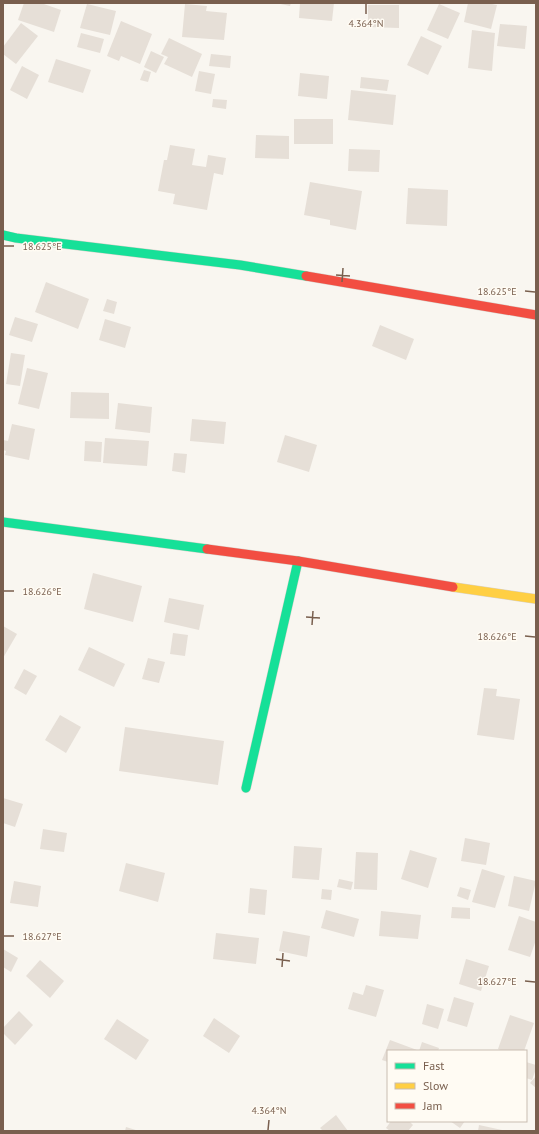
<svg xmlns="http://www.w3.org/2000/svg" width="539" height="1134" font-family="'PT Sans',sans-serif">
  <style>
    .building { fill: #e6dfd7 }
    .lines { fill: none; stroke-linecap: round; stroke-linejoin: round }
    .fast-casing { stroke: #d8d2cb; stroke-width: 10 }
    .slow-casing { stroke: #d8d2cb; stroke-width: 10 }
    .jam-casing { stroke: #d8d2cb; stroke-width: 10 }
    .fast { stroke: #16e098; stroke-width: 9 }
    .slow { stroke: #ffcf43; stroke-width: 9 }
    .jam { stroke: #f24e42; stroke-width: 9 }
    .ticks { fill: none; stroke: #795f4e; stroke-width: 1.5 }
    .ticks-label { font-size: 10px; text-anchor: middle; fill: #795f4e; stroke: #fffbf3; stroke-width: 3; stroke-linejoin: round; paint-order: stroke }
  </style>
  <rect width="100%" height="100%" fill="#f9f6f0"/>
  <g class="building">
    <path d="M 24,3 L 41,3 L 61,10 L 54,32 L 18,20 Z"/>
    <path d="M 276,3 L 291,3 L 290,6 Z"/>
    <path d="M 300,3 L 334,3 L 332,21 L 299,18 Z"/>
    <path d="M 468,3 L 487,3 L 497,5 L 491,29 L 464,22 Z"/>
    <path d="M 87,4 L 116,11 L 110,35 L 80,28 Z"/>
    <path d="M 185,4 L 207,6 L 206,11 L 227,13 L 224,40 L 182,37 Z"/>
    <path d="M 439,4 L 460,13 L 448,39 L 427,30 Z"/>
    <path d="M 368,5 L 399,5 L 399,28 L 368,27 Z"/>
    <path d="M 121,21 L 152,34 L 140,64 L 121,56 L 119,61 L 107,56 Z"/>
    <path d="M 21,23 L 38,36 L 16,64 L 3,54 L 3,47 Z"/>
    <path d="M 500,24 L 527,26 L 525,49 L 497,46 Z"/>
    <path d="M 472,30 L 495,33 L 492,71 L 468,68 Z"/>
    <path d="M 81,33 L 104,39 L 100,53 L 77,47 Z"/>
    <path d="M 421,36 L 442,46 L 428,75 L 407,65 Z"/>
    <path d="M 169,38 L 202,54 L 192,77 L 164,64 L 168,57 L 161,54 Z"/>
    <path d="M 151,51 L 164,57 L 156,73 L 144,67 Z"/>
    <path d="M 211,54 L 231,56 L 230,68 L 209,66 Z"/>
    <path d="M 56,59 L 91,70 L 83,93 L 48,82 Z"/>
    <path d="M 22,66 L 39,75 L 27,99 L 10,90 Z"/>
    <path d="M 144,70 L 151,72 L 148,82 L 140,80 Z"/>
    <path d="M 199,71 L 215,74 L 211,94 L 195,91 Z"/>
    <path d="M 300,73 L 329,76 L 327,99 L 298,96 Z"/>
    <path d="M 361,77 L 389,80 L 387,91 L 360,88 Z"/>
    <path d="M 351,90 L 396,95 L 393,125 L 348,120 Z"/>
    <path d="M 213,99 L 227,100 L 226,109 L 212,107 Z"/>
    <rect x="294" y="119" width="39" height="25"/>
    <path d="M 256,135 L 289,136 L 289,159 L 255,158 Z"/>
    <path d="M 170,145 L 195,149 L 192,165 L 206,167 L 208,155 L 226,158 L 223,175 L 214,173 L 207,210 L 173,204 L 175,194 L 158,191 L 164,160 L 167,160 Z"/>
    <path d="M 349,149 L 380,150 L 379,172 L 348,171 Z"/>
    <path d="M 310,182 L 362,191 L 356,230 L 330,225 L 330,220 L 304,215 Z"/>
    <path d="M 408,188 L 448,190 L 447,226 L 406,224 Z"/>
    <path d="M 46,282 L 89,299 L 78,329 L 35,312 Z"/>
    <path d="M 107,299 L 117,302 L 114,314 L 103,311 Z"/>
    <path d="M 15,317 L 38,324 L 32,342 L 9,335 Z"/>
    <path d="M 105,319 L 131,327 L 125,348 L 99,340 Z"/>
    <path d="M 380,325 L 414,339 L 406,360 L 372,346 Z"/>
    <path d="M 11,353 L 25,355 L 20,386 L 6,384 Z"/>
    <path d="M 27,368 L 48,373 L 39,409 L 18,404 Z"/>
    <path d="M 71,392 L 109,393 L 109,419 L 70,418 Z"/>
    <path d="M 118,403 L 152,407 L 150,433 L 115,429 Z"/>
    <path d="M 192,419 L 226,422 L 224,444 L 190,441 Z"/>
    <path d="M 12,424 L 35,429 L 29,460 L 5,455 L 6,451 L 3,450 L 3,440 L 8,441 Z"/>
    <path d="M 285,435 L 317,445 L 309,472 L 277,462 Z"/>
    <path d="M 105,438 L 149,441 L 147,466 L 103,463 Z"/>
    <path d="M 85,441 L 102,442 L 101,462 L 84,461 Z"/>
    <path d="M 174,453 L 187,454 L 185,473 L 172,471 Z"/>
    <path d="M 93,573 L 142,586 L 133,622 L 84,609 Z"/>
    <path d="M 169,598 L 204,605 L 199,630 L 164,622 Z"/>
    <path d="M 3,626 L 17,634 L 3,658 Z"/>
    <path d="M 173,633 L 188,635 L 185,656 L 170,654 Z"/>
    <path d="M 89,647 L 125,664 L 114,687 L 78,670 Z"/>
    <path d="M 148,658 L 165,662 L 159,683 L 142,679 Z"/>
    <path d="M 24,669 L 37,676 L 26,695 L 14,688 Z"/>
    <path d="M 484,688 L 497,689 L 496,696 L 520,699 L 514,740 L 477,735 Z"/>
    <path d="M 60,715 L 81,727 L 66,753 L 45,740 Z"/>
    <path d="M 125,727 L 224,741 L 218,785 L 119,771 Z"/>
    <path d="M 3,798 L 23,804 L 15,827 L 3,823 Z"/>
    <path d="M 43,829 L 67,833 L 64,852 L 40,849 Z"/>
    <path d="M 465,838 L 490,843 L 486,865 L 461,861 Z"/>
    <path d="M 294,846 L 322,848 L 319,880 L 292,878 Z"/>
    <path d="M 410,850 L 437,858 L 428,888 L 401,879 Z"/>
    <path d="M 356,852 L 378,853 L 377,890 L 354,889 Z"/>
    <path d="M 126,863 L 165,873 L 158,902 L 119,891 Z"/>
    <path d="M 482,869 L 505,876 L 495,908 L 472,902 Z"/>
    <path d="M 514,876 L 536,881 L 529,911 L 508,906 Z"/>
    <path d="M 339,879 L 353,882 L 351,890 L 337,887 Z"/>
    <path d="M 14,881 L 41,886 L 38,907 L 10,903 Z"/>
    <path d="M 460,887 L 471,890 L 468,900 L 457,896 Z"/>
    <path d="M 250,888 L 267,890 L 265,915 L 248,913 Z"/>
    <path d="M 322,889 L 332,890 L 331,900 L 321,899 Z"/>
    <path d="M 452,907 L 470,908 L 470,919 L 451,918 Z"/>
    <path d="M 326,910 L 359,919 L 354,937 L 321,928 Z"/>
    <path d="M 381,911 L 421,915 L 418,939 L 379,936 Z"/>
    <path d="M 519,916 L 536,922 L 536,940 L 530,957 L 508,950 Z"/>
    <path d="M 283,931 L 310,936 L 307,957 L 279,951 Z"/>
    <path d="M 216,933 L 259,938 L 256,964 L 213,959 Z"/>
    <path d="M 3,949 L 18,958 L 11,972 L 3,967 Z"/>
    <path d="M 466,959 L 489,966 L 481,991 L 459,984 Z"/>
    <path d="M 40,960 L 64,981 L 50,998 L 26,976 Z"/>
    <path d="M 366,985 L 384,990 L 376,1017 L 348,1009 L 353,992 L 363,995 Z"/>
    <path d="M 454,997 L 474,1003 L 467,1027 L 447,1021 Z"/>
    <path d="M 427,1004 L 444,1009 L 438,1029 L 422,1024 Z"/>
    <path d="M 19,1011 L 33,1025 L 15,1045 L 3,1033 L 3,1028 Z"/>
    <path d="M 510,1015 L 534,1023 L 524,1051 L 503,1051 L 498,1049 Z"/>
    <path d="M 214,1018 L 240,1036 L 229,1053 L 203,1036 Z"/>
    <path d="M 117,1019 L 149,1040 L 136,1060 L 104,1039 Z"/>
    <path d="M 390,1040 L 417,1050 L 417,1051 L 388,1051 L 388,1062 L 382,1060 Z"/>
    <path d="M 422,1042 L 439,1048 L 438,1051 L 419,1051 Z"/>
    <path d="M 526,1062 L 536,1065 L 536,1069 L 532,1080 L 526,1078 Z"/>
    <path d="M 536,1076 L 536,1088 L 530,1083 Z"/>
    <path d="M 336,1115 L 348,1131 L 323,1131 L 320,1128 Z"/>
    <path d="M 391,1121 L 409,1121 L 413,1125 L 408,1131 L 390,1131 L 386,1128 Z"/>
    <path d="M 450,1121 L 465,1121 L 460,1128 Z"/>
    <path d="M 479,1125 L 502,1130 L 502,1131 L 478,1131 Z"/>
    <path d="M 126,1127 L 139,1131 L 125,1131 Z"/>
  </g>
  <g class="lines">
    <defs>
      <g id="fast">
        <path d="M 3,235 L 16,238 L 240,265 L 306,276"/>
        <path d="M 3,522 L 207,549"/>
        <path d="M 246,788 L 298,561"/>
      </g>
      <path id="slow" d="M 453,587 L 536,599"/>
      <g id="jam">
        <path d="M 306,276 L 536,315"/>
        <path d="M 207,549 L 298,561 L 453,587"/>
      </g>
    </defs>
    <use href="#fast" class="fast-casing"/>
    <use href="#slow" class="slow-casing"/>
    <use href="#jam" class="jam-casing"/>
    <use href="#fast" class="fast"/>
    <use href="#slow" class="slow"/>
    <use href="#jam" class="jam"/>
  </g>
  <path class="ticks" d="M 366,14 L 366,4M 4,246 L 14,246M 336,275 L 350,276M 342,282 L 343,268M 525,291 L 535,292M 4,591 L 14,591M 306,617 L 320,618M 312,625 L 313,611M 525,636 L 535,637M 4,936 L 14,936M 276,959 L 290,961M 282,967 L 283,953M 525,981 L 535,982M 268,1130 L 269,1120"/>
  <g class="ticks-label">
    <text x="366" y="27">4.364°N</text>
    <text x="42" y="250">18.625°E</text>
    <text x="497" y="295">18.625°E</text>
    <text x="42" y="595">18.626°E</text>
    <text x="497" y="640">18.626°E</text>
    <text x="42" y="940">18.627°E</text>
    <text x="497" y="985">18.627°E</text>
    <text x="269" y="1114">4.364°N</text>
  </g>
  <rect width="539" height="1134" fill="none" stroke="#795f4e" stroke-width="8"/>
  <rect x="387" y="1050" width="140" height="72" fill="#fffbf3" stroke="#c9bdb1"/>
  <rect x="395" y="1063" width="20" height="6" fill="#16e098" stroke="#c9bdb1"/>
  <text x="423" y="1070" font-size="12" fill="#795f4e">Fast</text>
  <rect x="395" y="1083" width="20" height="6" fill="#ffcf43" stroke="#c9bdb1"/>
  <text x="423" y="1090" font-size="12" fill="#795f4e">Slow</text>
  <rect x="395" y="1103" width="20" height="6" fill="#f24e42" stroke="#c9bdb1"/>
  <text x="423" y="1110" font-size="12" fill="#795f4e">Jam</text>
</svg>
